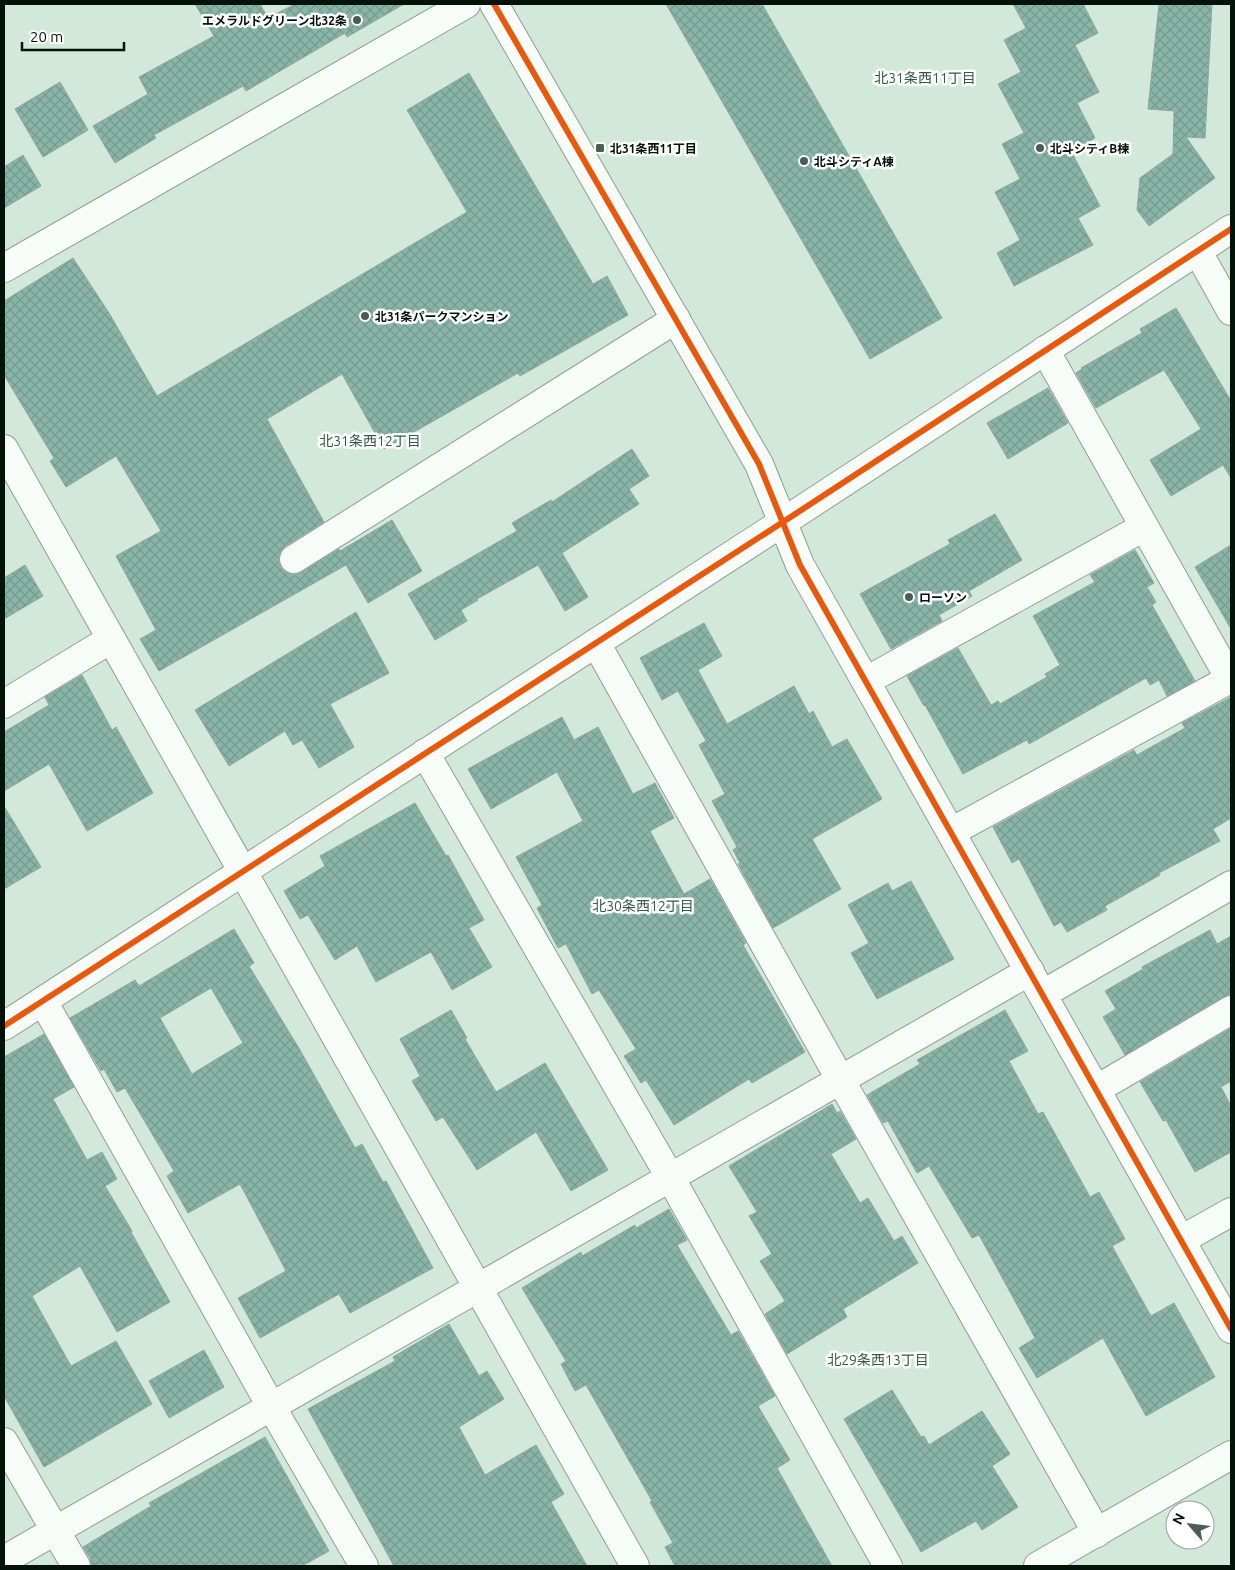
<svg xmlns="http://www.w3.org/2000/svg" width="1235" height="1570" font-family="Ubuntu,'Noto Sans JP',sans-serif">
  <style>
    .building { fill: url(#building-cross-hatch); stroke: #92a69e; fill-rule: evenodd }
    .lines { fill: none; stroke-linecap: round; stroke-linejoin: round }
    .minor-casing { stroke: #8d9f94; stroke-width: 30 }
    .minor { stroke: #f8fcf9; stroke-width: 28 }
    .cycleway-casing { stroke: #fff; stroke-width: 9 }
    .cycleway { stroke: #e8590c; stroke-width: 6 }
    .poi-dot { fill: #4c5e53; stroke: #fff; stroke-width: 2 }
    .labels { text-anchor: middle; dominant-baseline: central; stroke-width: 5; stroke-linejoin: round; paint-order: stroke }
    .poi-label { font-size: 12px; font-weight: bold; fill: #04130a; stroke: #fff; text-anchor: start }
    .neighbourhood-label { font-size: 14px; fill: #345b45; stroke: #fff }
  </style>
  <defs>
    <pattern id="building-cross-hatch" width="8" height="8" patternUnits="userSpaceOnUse" patternTransform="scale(1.25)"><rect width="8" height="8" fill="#89b5a9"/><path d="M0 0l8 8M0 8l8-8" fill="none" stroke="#759b90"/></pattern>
  </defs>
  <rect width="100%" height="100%" fill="#d1e8da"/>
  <g class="building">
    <path d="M 195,4 L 260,4 L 268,18 L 295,4 L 404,4 L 347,37 L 345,33 L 246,91 L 243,86 L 154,135 L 156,138 L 115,163 L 93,126 L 148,94 L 139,77 L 214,36 Z"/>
    <path d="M 666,4 L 762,4 L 942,318 L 870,359 Z"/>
    <path d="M 1013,4 L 1083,4 L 1098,33 L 1075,45 L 1099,92 L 1077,103 L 1095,138 L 1071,151 L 1100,206 L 1078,218 L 1093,245 L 1014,286 L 997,253 L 1020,240 L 995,192 L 1020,179 L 1002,144 L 1024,133 L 998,84 L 1021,72 L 1004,40 L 1026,28 Z"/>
    <path d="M 1159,4 L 1212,4 L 1205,138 L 1186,137 L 1215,178 L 1149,226 L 1137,210 L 1140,178 L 1173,154 L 1174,111 L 1148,109 Z"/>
    <path d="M 469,73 L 593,284 L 607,276 L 628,315 L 520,376 L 518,373 L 384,449 L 342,374 L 267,419 L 324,522 L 285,546 L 280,552 L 278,559 L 281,568 L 287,573 L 295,575 L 302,572 L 339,549 L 340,551 L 392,520 L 422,571 L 368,603 L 346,565 L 159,671 L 140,639 L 156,630 L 116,556 L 161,531 L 116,456 L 66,487 L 50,461 L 54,458 L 4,375 L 4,301 L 73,258 L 109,313 L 157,396 L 467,212 L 407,110 Z"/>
    <path d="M 60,82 L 88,130 L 43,157 L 15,109 Z"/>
    <path d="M 23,155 L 41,186 L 4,208 L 4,167 Z"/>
    <path d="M 1176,308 L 1231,401 L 1231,478 L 1223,465 L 1171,496 L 1150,460 L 1201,429 L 1164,370 L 1096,408 L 1076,373 L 1082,369 L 1081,368 L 1142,333 L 1140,329 Z"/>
    <path d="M 1048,388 L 1068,423 L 1008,459 L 987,423 Z"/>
    <path d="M 632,449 L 649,476 L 629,489 L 639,504 L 562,553 L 588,597 L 565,611 L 538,565 L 477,599 L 478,600 L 461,610 L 467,621 L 435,640 L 408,594 L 517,531 L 512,523 L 551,500 L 552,502 Z"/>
    <path d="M 995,514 L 1022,560 L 969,591 L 972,596 L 939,615 L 942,621 L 891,649 L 860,594 L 950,544 L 948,540 Z"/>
    <path d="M 1231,545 L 1231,629 L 1195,567 Z"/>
    <path d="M 1135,550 L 1154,583 L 1147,587 L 1156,602 L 1152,605 L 1195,681 L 1167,696 L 1159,680 L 1150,685 L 1146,678 L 1029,744 L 1027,740 L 963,774 L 925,705 L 924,706 L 907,676 L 958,648 L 991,705 L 998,701 L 1000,704 L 1047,677 L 1045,674 L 1060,665 L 1033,616 L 1095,582 L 1090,575 Z"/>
    <path d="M 25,565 L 43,596 L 4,619 L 4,578 Z"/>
    <path d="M 356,612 L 389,673 L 330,704 L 354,747 L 319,768 L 302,740 L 293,745 L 285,731 L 229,766 L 195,710 Z"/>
    <path d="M 704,623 L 722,656 L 698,670 L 727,724 L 794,686 L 809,714 L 813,711 L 832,747 L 847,739 L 882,799 L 812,839 L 841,889 L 773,928 L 738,864 L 740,863 L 733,850 L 737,847 L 712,801 L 725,794 L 699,745 L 706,741 L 678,691 L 662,700 L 640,658 Z"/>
    <path d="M 82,675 L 112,730 L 116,727 L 153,793 L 87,831 L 49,764 L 4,791 L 4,732 L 49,705 L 45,697 Z"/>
    <path d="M 1231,697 L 1231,818 L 1213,829 L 1220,841 L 1159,873 L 1160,875 L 1105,906 L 1107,910 L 1067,932 L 1061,922 L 1054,926 L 1019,859 L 1012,863 L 993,827 L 1134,750 L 1137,755 L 1185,728 L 1182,723 Z"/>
    <path d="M 562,717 L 574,740 L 598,727 L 633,794 L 655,783 L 674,818 L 650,831 L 684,894 L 710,879 L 746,943 L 743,945 L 805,1052 L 752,1083 L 749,1079 L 674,1125 L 646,1080 L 641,1083 L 624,1056 L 636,1049 L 599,990 L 592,994 L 566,944 L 558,948 L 537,908 L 542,905 L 516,857 L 583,821 L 557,772 L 491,809 L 468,769 Z"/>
    <path d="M 415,803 L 446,856 L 448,855 L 484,920 L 469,928 L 492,967 L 452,990 L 431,952 L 376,982 L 357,946 L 335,960 L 308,915 L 300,919 L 284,891 L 325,866 L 320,856 Z"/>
    <path d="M 4,806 L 41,867 L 4,889 Z"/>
    <path d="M 911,881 L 954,959 L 877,999 L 851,953 L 869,943 L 848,905 L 888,883 L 892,891 Z"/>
    <path d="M 234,929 L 254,963 L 249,966 L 300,1050 L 355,1148 L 362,1144 L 383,1182 L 386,1181 L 433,1268 L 350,1313 L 339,1294 L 260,1338 L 238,1298 L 286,1271 L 240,1184 L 188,1213 L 167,1176 L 174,1171 L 125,1088 L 117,1092 L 104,1069 L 101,1071 L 70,1018 L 135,980 L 139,986 ZM 211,988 L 243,1043 L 192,1074 L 160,1018 Z"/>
    <path d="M 1210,930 L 1217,944 L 1231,936 L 1231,994 L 1223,997 L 1125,1055 L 1103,1017 L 1116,1009 L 1105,991 L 1143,969 L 1142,967 Z"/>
    <path d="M 451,1010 L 467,1038 L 465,1039 L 496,1092 L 545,1063 L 608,1170 L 571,1191 L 536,1132 L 477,1170 L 443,1117 L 436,1121 L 412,1081 L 420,1076 L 400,1039 Z"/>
    <path d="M 1005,1010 L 1028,1051 L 1009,1061 L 1038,1114 L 1043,1112 L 1090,1197 L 1099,1192 L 1125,1239 L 1112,1246 L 1151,1316 L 1174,1303 L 1215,1377 L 1146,1416 L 1103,1338 L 1037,1378 L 1019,1348 L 1035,1338 L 979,1235 L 972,1238 L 929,1166 L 917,1173 L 888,1121 L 883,1123 L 867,1095 L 920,1064 L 917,1060 Z"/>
    <path d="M 1231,1028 L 1231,1081 L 1221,1087 L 1231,1106 L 1231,1152 L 1195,1172 L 1166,1120 L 1163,1121 L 1140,1082 Z"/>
    <path d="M 44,1034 L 74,1087 L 53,1099 L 87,1160 L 102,1152 L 117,1179 L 105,1186 L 132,1231 L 131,1232 L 170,1302 L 117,1332 L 80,1266 L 32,1296 L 71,1366 L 116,1341 L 152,1404 L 44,1467 L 4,1396 L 4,1057 Z"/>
    <path d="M 832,1104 L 837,1113 L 840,1111 L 856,1139 L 831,1154 L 860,1203 L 868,1198 L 894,1241 L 902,1236 L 918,1263 L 843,1309 L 847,1317 L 787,1354 L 765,1314 L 785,1301 L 760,1261 L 772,1254 L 749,1216 L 757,1212 L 729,1166 Z"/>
    <path d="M 669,1209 L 687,1240 L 677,1245 L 731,1335 L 738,1331 L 775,1396 L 758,1406 L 790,1460 L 777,1468 L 832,1566 L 675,1566 L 665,1547 L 673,1543 L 650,1502 L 652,1501 L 586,1385 L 575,1391 L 561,1364 L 566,1361 L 522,1288 L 581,1252 L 582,1256 L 635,1225 L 636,1228 Z"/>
    <path d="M 449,1324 L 479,1376 L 487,1371 L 504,1399 L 459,1427 L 485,1475 L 536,1445 L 564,1494 L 551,1502 L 587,1566 L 394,1566 L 308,1409 L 395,1361 L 393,1357 Z"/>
    <path d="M 204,1350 L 224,1387 L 169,1418 L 149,1381 Z"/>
    <path d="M 892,1390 L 921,1437 L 924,1436 L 929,1445 L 982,1411 L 1010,1454 L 992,1466 L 1018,1507 L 982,1530 L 976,1521 L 921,1552 L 844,1419 Z"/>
    <path d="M 265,1437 L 329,1551 L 302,1566 L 92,1566 L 90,1558 L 83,1547 L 151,1506 L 149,1503 Z"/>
  </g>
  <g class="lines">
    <defs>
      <g id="minor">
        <path d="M 494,4 L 759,464 L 800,565 L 1231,1329"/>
        <path d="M 1198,252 L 1231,311"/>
        <path d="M 4,268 L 466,4"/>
        <path d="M 1045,350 L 1231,681"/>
        <path d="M 4,449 L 635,1566"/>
        <path d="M 294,559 L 676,319"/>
        <path d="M 596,643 L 840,1079 L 1097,1533"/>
        <path d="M 866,681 L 1144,527"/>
        <path d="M 4,704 L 111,639"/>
        <path d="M 425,753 L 670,1177 L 888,1566"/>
        <path d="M 951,832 L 1230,679"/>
        <path d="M 1043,994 L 1231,885"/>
        <path d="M 43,1001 L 271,1406 L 364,1566"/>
        <path d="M 4,1026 L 783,522 L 1231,229"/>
        <path d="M 1097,1089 L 1231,1010"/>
        <path d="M 1181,1240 L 1231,1212"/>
        <path d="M 4,1442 L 76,1566"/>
        <path d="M 4,1560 L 1030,971"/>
        <path d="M 1038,1566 L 1231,1455"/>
      </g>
    </defs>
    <use href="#minor" class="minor-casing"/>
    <use href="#minor" class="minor"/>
    <defs>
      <g id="cycleway">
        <path d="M 494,4 L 759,464 L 800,565 L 1231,1329"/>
        <path d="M 4,1026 L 783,522 L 1231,229"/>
      </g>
    </defs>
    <use href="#cycleway" class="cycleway-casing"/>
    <use href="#cycleway" class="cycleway"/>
  </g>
  <g class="poi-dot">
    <circle cx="357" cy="20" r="5"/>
    <rect x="595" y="143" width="10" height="10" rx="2.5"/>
    <circle cx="1040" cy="148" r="5"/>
    <circle cx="804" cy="161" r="5"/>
    <circle cx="365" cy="316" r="5"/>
    <circle cx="909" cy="597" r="5"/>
  </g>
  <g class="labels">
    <g class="poi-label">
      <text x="347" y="20" text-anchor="end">エメラルドグリーン北32条</text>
      <text x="610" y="148">北31条西11丁目</text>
      <text x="1050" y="148">北斗シティB棟</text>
      <text x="814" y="161">北斗シティA棟</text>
      <text x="375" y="316">北31条パークマンション</text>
      <text x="919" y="597">ローソン</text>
    </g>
    <g class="neighbourhood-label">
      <text x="925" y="78">北31条西11丁目</text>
      <text x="370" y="441">北31条西12丁目</text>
      <text x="643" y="906">北30条西12丁目</text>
      <text x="878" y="1360">北29条西13丁目</text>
    </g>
  </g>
  <rect width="1235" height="1570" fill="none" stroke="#04130a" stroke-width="10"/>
  <g transform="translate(1190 1525) rotate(298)"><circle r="24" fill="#ffffff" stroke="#9ba19d"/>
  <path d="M0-4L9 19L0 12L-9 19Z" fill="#4c5e53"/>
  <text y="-8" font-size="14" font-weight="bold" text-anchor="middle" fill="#04130a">N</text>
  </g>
  <path d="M22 42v8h102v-8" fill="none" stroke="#04130a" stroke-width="2.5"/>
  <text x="30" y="42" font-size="15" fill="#04130a" stroke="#ffffff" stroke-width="4" paint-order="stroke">20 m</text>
</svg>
